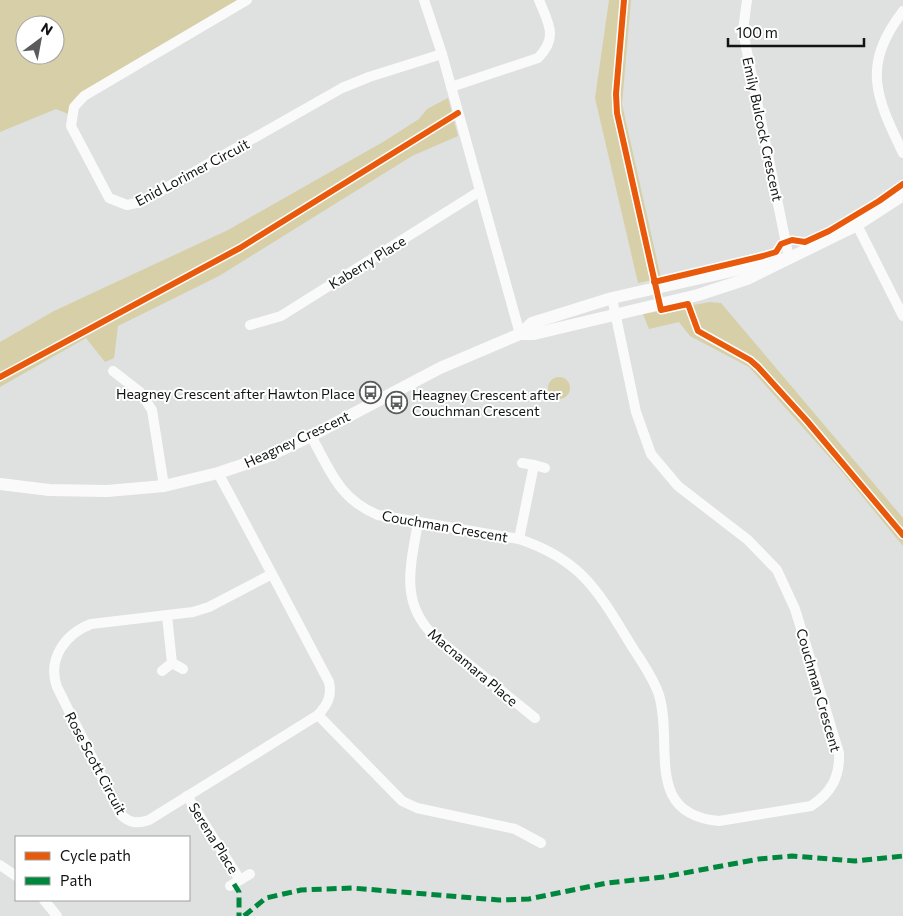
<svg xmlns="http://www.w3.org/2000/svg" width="903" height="916" font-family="Commissioner,sans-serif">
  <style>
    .green { fill: #d6cfa8; fill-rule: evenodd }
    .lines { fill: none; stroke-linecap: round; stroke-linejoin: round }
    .minor { stroke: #fafafa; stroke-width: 10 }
    .tertiary { stroke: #fafafa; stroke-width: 12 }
    .quiet { stroke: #00873e; stroke-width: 5; stroke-dasharray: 10 5; stroke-linecap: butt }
    .cycleway-casing { stroke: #fff; stroke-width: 9 }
    .cycleway { stroke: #e8590c; stroke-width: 6 }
    .labels { text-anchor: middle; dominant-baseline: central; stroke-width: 4; stroke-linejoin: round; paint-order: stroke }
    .street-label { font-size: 14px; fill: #121413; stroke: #fff }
    .poi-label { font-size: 14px; fill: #121413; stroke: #fff; text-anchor: end }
  </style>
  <rect width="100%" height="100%" fill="#dee1df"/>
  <g class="green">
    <path d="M 0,0 L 247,0 L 84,96 L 71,115 L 56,109 L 0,132 ZM 25,25 L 55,25 L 55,55 L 25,55 Z"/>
    <path d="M 609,0 L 631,0 L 622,104 L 661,278 L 638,283 L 595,98 Z"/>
    <path d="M 448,98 L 458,136 L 412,156 L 219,276 L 118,326 L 114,358 L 105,362 L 86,338 L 0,387 L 0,342 L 54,311 L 228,230 L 383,142 L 419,119 L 427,109 Z"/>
    <path d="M 710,302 L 721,303 L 903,518 L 903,546 L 839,468 L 749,367 L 690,336 L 679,322 L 649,329 L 643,314 Z"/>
    <circle cx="559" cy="388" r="11"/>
  </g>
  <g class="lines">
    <g class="minor">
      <path d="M 247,0 L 84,96 L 74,107 L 71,126 L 109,198 L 127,205 L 141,202 L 342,88 L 369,77 L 442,54"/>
      <path d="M 424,0 L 442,54 L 520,334"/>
      <path d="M 747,0 L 743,30 L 746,47 L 789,258"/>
      <path d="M 903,11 C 861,66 876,97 903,153"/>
      <path d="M 451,87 L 538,58 C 559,37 548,23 539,0"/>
      <path d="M 857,225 L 903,316"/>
      <path d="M 250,325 L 281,316 L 480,191"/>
      <path d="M 113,371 L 140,392 L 152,410 L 164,486"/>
      <path d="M 311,436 C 330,470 339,499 378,515 L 519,539 C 582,560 598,591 631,645 C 641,661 653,677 659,695 C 674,745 643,814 719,821 L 811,806 C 831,793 840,777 839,753 L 795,609 L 777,570 L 748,540 L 678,486 L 651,454 L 636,412 L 612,298"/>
      <path d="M 522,463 L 534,465"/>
      <path d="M 218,473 C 256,543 292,612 329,682 C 332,696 328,704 318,715 L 149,820 C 137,824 130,823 121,815 L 57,687 C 47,659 65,634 91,624 L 193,612 L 209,607 L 272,574"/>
      <path d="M 418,522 C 411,565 399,602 434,636 L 535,718"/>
      <path d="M 519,539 L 534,465 L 545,468"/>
      <path d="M 167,616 L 172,663 L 183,669"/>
      <path d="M 162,671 L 172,663"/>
      <path d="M 318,715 L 402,801 L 417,808 L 515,829 L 541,843"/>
      <path d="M 187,796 L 240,880 L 250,874"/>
      <path d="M 0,865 L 16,876"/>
      <path d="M 230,886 L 240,880"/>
      <path d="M 44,900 L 57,916"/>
    </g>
    <g class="tertiary">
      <path d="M 520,334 L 534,334 L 698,295 L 747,279 L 857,225 L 903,195"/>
      <path d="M 0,484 L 49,490 L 107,491 L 164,486 L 218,473 L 266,457 L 311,436 L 440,368 L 520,334 L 532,323 L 612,298 L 789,258"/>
    </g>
    <g class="quiet">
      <path d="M 234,884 L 239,892 L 239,916"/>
      <path d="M 244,916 L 266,898 L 301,890 L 352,888 L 499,900 L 529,899 L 607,883 L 663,877 L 759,859 L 792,856 L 855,861 L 903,856"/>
    </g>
    <defs>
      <g id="cycleway">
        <path d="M 624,0 L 616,94 L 617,113 L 661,310 L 688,304 L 698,331 L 750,360 L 758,367 L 807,421 L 903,535"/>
        <path d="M 654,282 L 763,256 L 776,252 L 781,244 L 792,240 L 805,242 L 829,231 L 879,201 L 903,184"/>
        <path d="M 0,377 L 240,248 L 458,113"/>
      </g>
    </defs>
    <use href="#cycleway" class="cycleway-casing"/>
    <use href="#cycleway" class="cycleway"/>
  </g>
  <defs>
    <symbol id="bus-ring" viewBox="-11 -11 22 22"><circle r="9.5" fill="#fff" stroke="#595c5a" stroke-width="1.5"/><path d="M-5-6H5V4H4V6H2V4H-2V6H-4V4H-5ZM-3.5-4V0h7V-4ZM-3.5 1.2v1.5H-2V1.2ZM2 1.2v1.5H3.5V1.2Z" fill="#595c5a"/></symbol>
  </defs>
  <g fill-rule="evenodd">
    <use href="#bus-ring" x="358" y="380" width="25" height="25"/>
    <use href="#bus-ring" x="384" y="390" width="25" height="25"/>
  </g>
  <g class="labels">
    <g class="street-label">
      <text transform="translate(763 129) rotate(78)">Emily Bulcock Crescent</text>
      <text transform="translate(192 172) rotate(-28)">Enid Lorimer Circuit</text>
      <text transform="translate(367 262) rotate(-32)">Kaberry Place</text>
      <text transform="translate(297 439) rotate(-25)">Heagney Crescent</text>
      <text transform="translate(445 526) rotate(10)">Couchman Crescent</text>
      <text transform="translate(473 667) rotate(40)">Macnamara Place</text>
      <text transform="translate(819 690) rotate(74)">Couchman Crescent</text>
      <text transform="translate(96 763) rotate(62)">Rose Scott Circuit</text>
      <text transform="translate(214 838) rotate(58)">Serena Place</text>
    </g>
    <g class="poi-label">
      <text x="355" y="393">Heagney Crescent after Hawton Place</text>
      <text x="412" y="394" text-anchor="start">Heagney Crescent after<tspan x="412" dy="16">Couchman Crescent</tspan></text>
    </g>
  </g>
  <rect x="15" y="836" width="175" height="65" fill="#ffffff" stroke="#a0a1a1"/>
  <rect x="25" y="852" width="25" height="8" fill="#e8590c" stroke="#a0a1a1"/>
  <text x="60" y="861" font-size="15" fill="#121413">Cycle path</text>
  <rect x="25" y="877" width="25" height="8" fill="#00873e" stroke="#a0a1a1"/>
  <text x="60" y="886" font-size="15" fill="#121413">Path</text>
  <g transform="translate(40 40) rotate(32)"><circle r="24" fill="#ffffff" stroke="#a0a1a1"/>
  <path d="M0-4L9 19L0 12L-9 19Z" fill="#595c5a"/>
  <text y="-8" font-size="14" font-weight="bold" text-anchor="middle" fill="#121413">N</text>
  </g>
  <path d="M728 38v8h136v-8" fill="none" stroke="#121413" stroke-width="2.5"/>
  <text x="736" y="38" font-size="15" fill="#121413" stroke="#ffffff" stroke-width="4" paint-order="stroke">100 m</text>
</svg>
